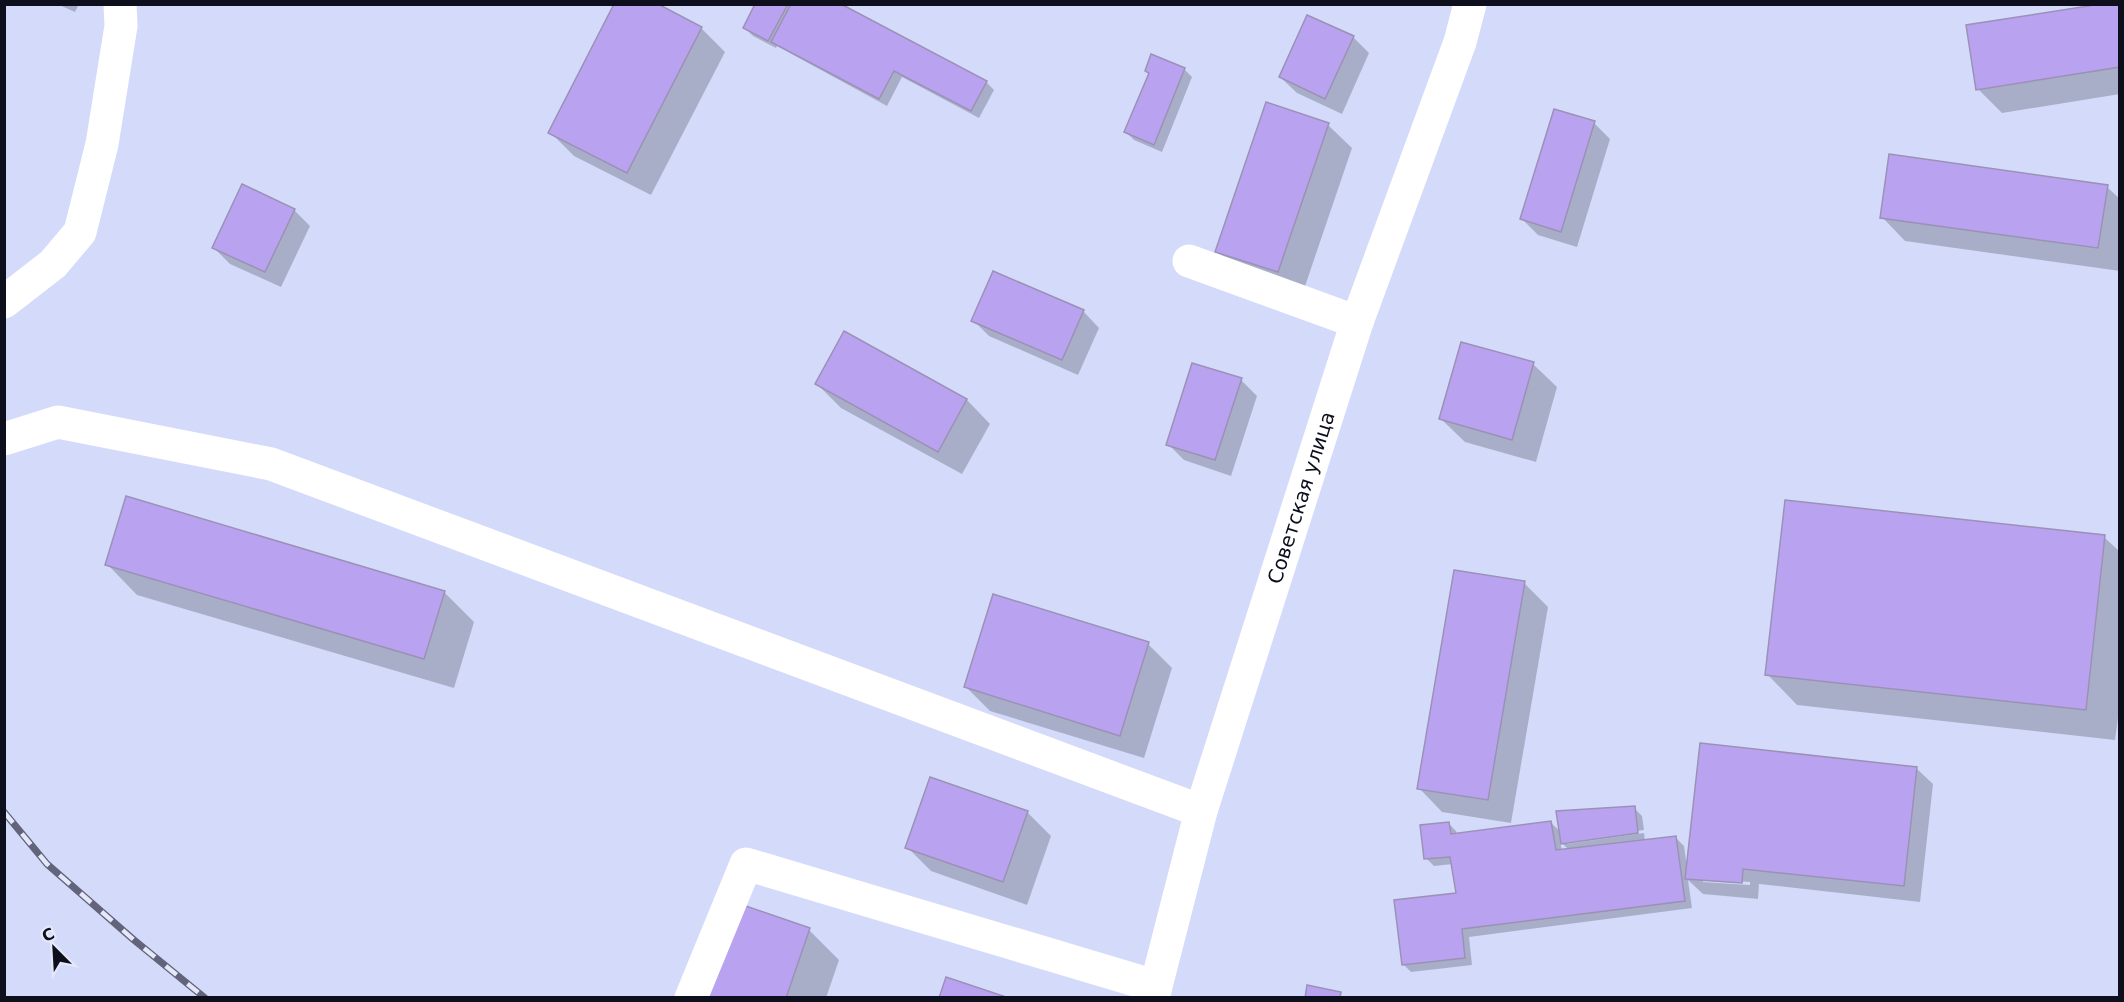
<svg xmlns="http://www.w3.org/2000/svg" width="2124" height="1002" font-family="'DejaVu Sans',sans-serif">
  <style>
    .shadow { fill: #0003; fill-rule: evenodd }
    .building { fill: #b9a3f0; stroke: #9b91b7; stroke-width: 1.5 }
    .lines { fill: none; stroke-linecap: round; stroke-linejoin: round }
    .minor { stroke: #fff; stroke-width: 33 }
    .rail-casing { stroke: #61647a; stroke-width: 7 }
    .rail { stroke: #e5e8f8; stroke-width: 4.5; stroke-dasharray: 14; stroke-linecap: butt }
    .labels { text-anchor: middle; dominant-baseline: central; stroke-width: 5; stroke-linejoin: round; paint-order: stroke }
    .street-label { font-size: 20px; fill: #0d0f1d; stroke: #e5e8f8 }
  </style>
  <rect width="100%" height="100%" fill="#d4dafa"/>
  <g class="shadow">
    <path d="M 57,4 L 79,4 L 75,12 Z"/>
    <path d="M 757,4 L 838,4 L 986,82 L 994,90 L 979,118 L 902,77 L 887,106 L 777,46 L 776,48 L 753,36 L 745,28 Z"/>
    <path d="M 2120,4 L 2120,94 L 2002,113 L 1978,89 Z"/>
    <path d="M 701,28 L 725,52 L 651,195 L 574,156 L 550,132 Z"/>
    <path d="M 1353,37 L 1369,53 L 1342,114 L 1297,93 L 1280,77 Z"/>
    <path d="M 1184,69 L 1192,77 L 1162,152 L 1134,140 L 1126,132 L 1150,74 L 1146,71 Z"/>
    <path d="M 1594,123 L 1610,139 L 1577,247 L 1538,235 L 1522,219 Z"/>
    <path d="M 1328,125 L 1352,148 L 1302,295 L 1241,275 L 1217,251 Z"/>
    <path d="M 2107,187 L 2120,199 L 2120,271 L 1905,241 L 1882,217 Z"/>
    <path d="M 294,210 L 310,226 L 281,287 L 230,264 L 214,248 Z"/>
    <path d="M 1083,311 L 1099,328 L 1078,375 L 989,336 L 973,320 Z"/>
    <path d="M 845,333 L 967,400 L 990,424 L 962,474 L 841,408 L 817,384 Z"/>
    <path d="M 1533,364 L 1557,387 L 1536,462 L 1465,442 L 1441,419 Z"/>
    <path d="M 1241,380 L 1257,396 L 1231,476 L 1184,460 L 1168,444 Z"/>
    <path d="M 2104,537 L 2120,552 L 2120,703 L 2115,740 L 1797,705 L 1767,674 Z"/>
    <path d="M 107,564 L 444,592 L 474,622 L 454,688 L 137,595 Z"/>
    <path d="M 1524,583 L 1548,607 L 1511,823 L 1442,812 L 1419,788 Z"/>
    <path d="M 1148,644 L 1172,668 L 1144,758 L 990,711 L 966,687 Z"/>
    <path d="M 1916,768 L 1933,784 L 1920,902 L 1759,884 L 1758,899 L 1703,894 L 1688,880 L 1692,908 L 1469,937 L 1472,965 L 1411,972 L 1403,964 L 1457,894 L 1453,864 L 1434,866 L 1426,858 L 1448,823 L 1456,831 L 1457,835 L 1550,822 L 1561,832 L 1634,808 L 1642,816 L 1644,830 L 1567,841 L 1567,844 L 1644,833 L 1645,841 L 1676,838 L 1684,846 L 1687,867 ZM 1560,841 L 1569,850 L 1562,851 ZM 1703,879 L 1750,882 L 1750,885 L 1703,882 Z"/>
    <path d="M 1027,812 L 1051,836 L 1027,905 L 931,871 L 907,847 Z"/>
    <path d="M 809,930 L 839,960 L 826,998 L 709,998 Z"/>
  </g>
  <g class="building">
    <path d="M 614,4 L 658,4 L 702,27 L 627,173 L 548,133 Z"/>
    <path d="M 755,4 L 788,4 L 768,41 L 743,28 Z"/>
    <path d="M 791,4 L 841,4 L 987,81 L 971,111 L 894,71 L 879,99 L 771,42 Z"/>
    <path d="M 2101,4 L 2120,4 L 2120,67 L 1976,90 L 1966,25 Z"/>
    <path d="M 1307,15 L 1354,36 L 1325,99 L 1279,77 Z"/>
    <path d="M 1151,54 L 1185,68 L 1154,145 L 1124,132 L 1149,73 L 1145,71 Z"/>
    <path d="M 1266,102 L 1329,123 L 1278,272 L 1215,252 Z"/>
    <path d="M 1554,109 L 1595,121 L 1561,232 L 1520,219 Z"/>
    <path d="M 1889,154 L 2108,185 L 2098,248 L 1880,218 Z"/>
    <path d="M 242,184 L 295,209 L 265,272 L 212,248 Z"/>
    <path d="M 993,271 L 1084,310 L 1062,360 L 971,321 Z"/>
    <path d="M 844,331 L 967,399 L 938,452 L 815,384 Z"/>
    <path d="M 1461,342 L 1534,362 L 1512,440 L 1439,419 Z"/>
    <path d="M 1192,363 L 1242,378 L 1215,460 L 1166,445 Z"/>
    <path d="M 126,496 L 445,591 L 424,659 L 105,565 Z"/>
    <path d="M 1785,500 L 2105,535 L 2086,710 L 1765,675 Z"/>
    <path d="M 1454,570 L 1525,581 L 1488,800 L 1417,789 Z"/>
    <path d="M 993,594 L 1149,642 L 1120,736 L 964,687 Z"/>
    <path d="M 1700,743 L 1917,767 L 1904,886 L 1743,869 L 1742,883 L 1685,879 Z"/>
    <path d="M 930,777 L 1028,811 L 1003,882 L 905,848 Z"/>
    <path d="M 1635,806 L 1638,833 L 1561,844 L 1556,811 Z"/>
    <path d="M 1551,821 L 1556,850 L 1676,836 L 1685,901 L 1462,929 L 1465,958 L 1402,965 L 1394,900 L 1456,893 L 1450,857 L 1424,859 L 1420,825 L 1449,822 L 1451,834 Z"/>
    <path d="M 740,904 L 810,928 L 786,998 L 707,998 Z"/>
    <path d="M 946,977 L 1009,998 L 939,998 Z"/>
    <path d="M 1307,985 L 1341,992 L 1340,998 L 1305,998 Z"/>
  </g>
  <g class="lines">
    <g class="minor">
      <path d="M 1189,261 L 1357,322"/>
      <path d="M 4,302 L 53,264 L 80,232 L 102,144 L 121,26 L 120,4"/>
      <path d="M 4,439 L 58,422 L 271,464 L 1201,811"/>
      <path d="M 691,998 L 746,864 L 1155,986"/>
      <path id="s1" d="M 1153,998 L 1201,811 L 1357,322 L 1460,42 L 1470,4"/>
    </g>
    <defs>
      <path id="rail" d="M 4,812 L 47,864 L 134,940 L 205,998"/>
    </defs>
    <use href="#rail" class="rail-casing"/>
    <use href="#rail" class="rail"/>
  </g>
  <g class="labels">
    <g class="street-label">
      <text stroke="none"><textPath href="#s1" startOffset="522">Советская улица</textPath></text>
    </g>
  </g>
  <rect width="2124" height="1002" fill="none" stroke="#0d0f1d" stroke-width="12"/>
  <g transform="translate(54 948) rotate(336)" stroke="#e5e8f8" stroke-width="4.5" paint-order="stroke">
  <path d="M0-4.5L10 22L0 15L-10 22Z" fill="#0d0f1d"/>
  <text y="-9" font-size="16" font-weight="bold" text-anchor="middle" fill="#0d0f1d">С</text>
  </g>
</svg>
